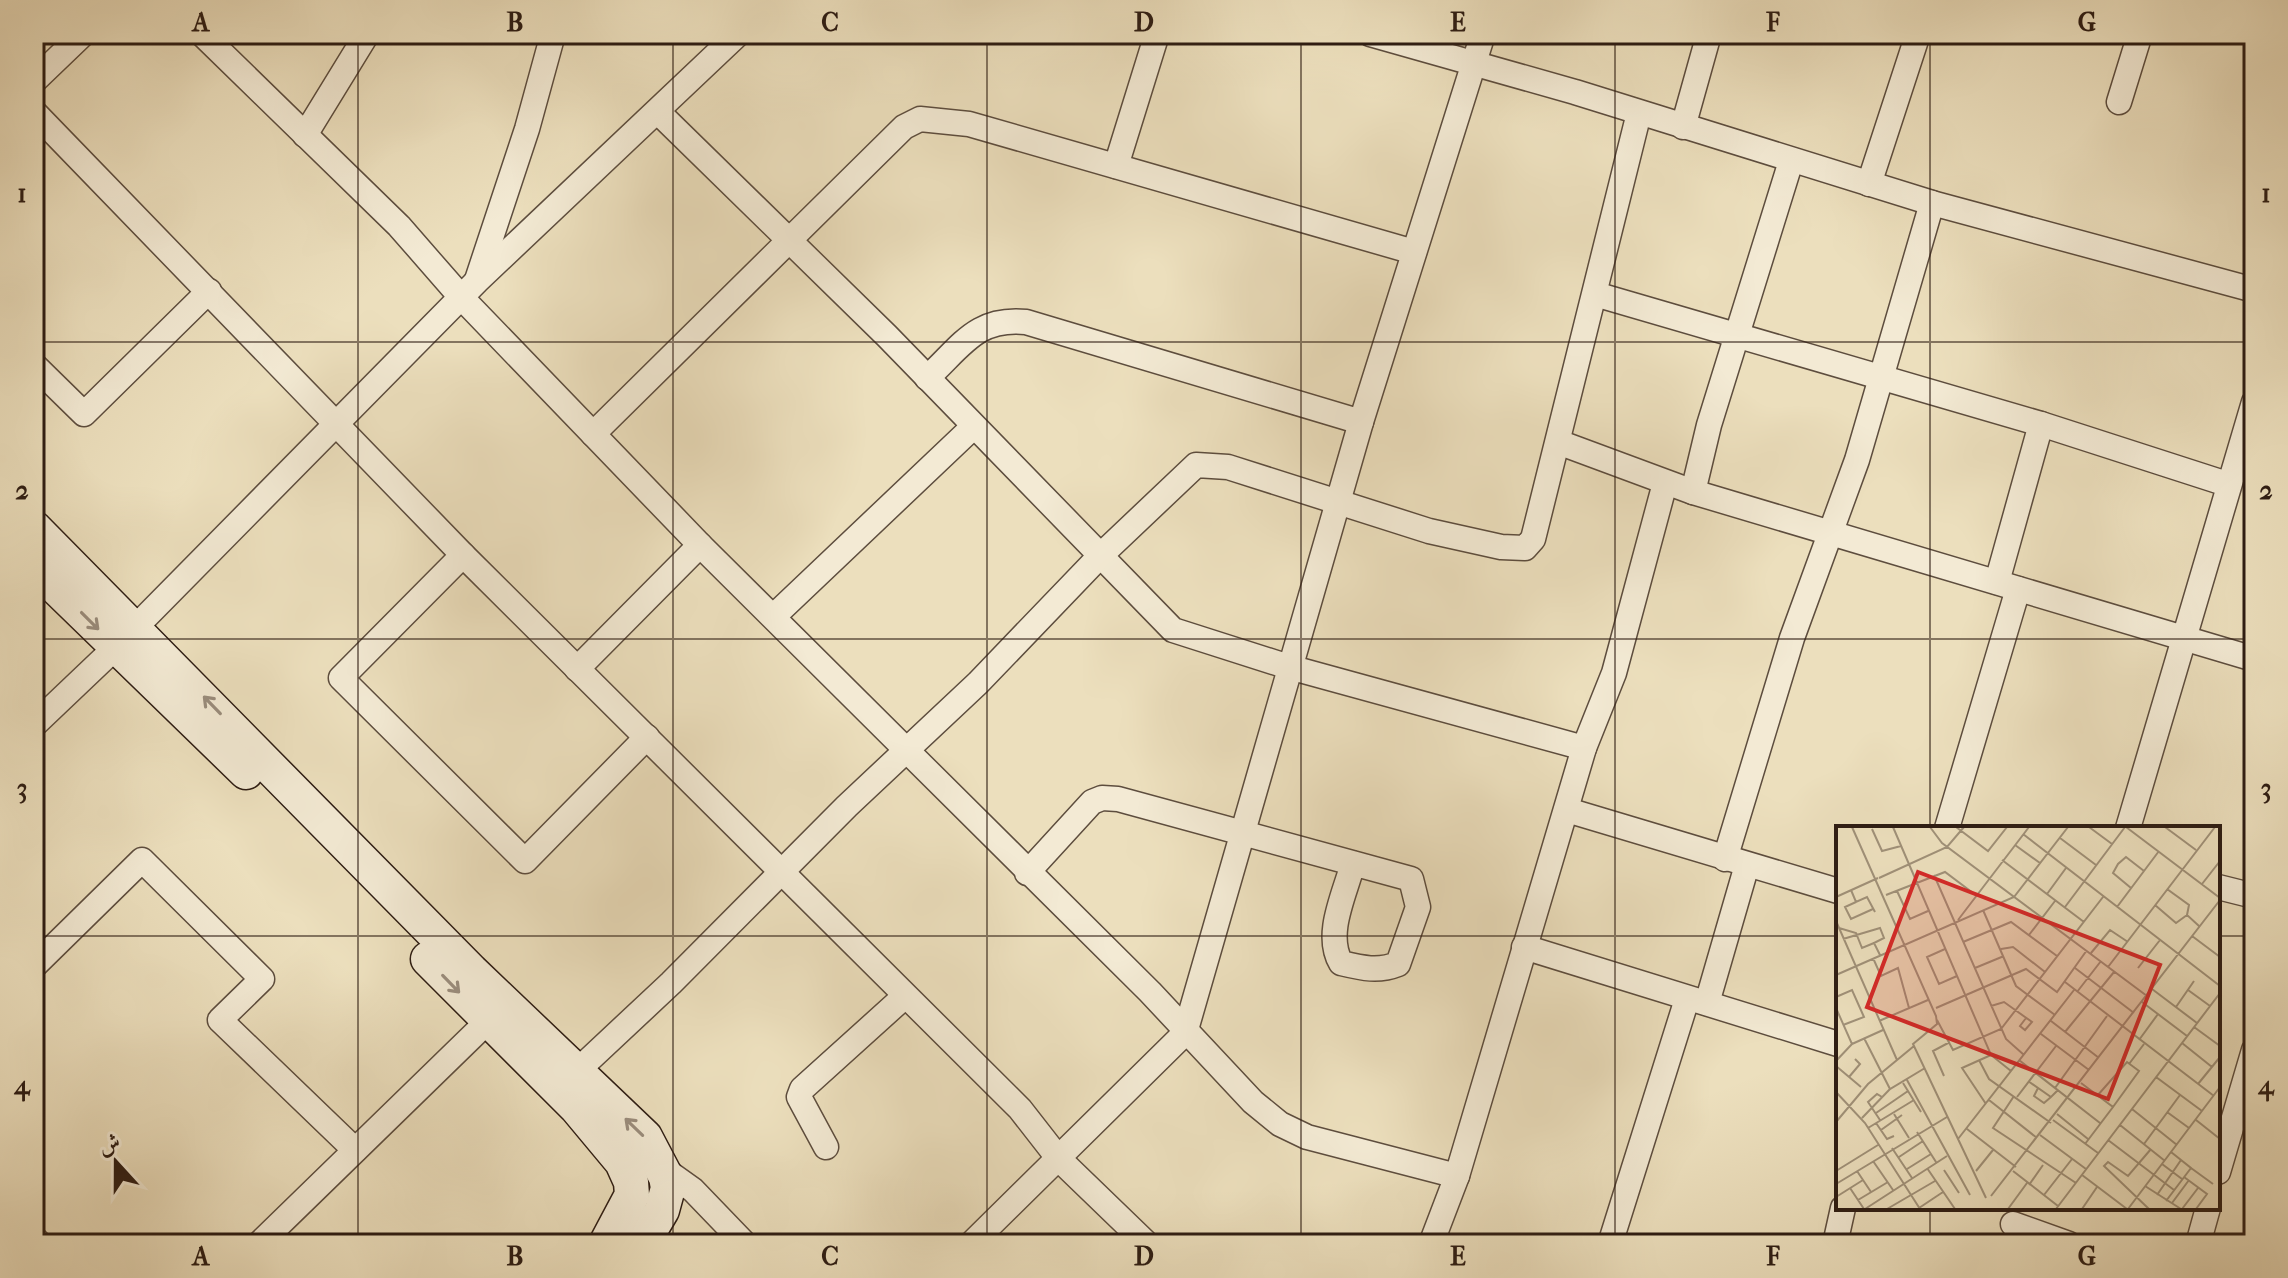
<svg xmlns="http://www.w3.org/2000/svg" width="2288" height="1278" font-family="'IM FELL French Canon',Amiri,serif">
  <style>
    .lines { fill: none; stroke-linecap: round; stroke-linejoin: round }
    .street-casing { stroke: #5d4d3e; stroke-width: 27 }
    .secondary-casing { stroke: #2d1c13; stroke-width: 37 }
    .street { stroke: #f3ead4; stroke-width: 24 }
    .secondary { stroke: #f3ead4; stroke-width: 34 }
    .oneway { stroke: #9a8d7d }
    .grid { fill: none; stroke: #2d1c13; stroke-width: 2; stroke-opacity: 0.55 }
    .inset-road { fill: none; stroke: #a09179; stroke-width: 2 }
    .view { fill: #d62828; fill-opacity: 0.15; stroke: #d62828; stroke-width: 4 }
    .inset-edge { fill: none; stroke: #2d1c13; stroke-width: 4 }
    .neatline { fill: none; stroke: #2d1c13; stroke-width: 3 }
    .grid-label { font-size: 26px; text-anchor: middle; font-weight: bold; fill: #2d1c13 }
  </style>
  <rect width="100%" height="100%" fill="#ecdfbd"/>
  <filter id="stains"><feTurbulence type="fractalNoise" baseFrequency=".0025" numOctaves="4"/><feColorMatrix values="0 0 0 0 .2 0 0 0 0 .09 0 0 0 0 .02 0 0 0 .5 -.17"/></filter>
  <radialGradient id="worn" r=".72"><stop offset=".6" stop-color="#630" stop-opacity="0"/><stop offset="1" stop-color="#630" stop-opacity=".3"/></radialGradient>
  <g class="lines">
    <defs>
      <g id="street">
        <path d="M 202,34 L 399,226 L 461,297 L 700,545 L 1150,992 L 1253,1102 L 1280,1124 L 1307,1137 L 1457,1176"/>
        <path d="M 1370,34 L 1575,92 L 1932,203 L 2254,290"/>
        <path d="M 34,81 L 83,34"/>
        <path d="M 2119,102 L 2140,34"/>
        <path d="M 34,112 L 463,555 L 1020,1109 L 1059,1159 L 1147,1244"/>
        <path d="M 658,112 L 887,336 L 1173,630 L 1289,667 L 1584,748"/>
        <path d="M 1683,127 L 1709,34"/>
        <path d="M 305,135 L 367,34"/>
        <path d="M 1116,166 L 1157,34"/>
        <path d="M 1869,184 L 1918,34"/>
        <path d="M 477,280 L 527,129 L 553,34"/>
        <path d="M 1595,294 L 2041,424 L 2227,484"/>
        <path d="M 34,365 L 84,414 L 209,291"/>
        <path d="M 927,378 C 962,346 976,317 1026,322 L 1361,422"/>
        <path d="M 593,434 L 904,127 L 920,119 L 969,124 L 1414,252"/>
        <path d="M 1558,442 L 1693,492 L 2254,659"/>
        <path d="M 1693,492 L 1709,425 L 1791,161"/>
        <path d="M 463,555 L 341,678 L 525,861 L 647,737"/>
        <path d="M 1997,582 L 2041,424"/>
        <path d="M 774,616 L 972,428"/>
        <path d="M 577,669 L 700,545"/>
        <path d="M 34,725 L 116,647 L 477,281 L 738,34"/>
        <path d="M 1567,810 L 1838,891"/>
        <path d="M 1947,828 L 2018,589"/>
        <path d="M 2128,828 L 2254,402"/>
        <path d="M 1725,859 L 1792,638 L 1857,460 L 1932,203"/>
        <path d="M 1027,873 L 1092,802 L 1102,798 L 1118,799 L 1411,879 L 1418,907 L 1398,964 C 1378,972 1362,968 1341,963 C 1324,934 1345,894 1353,863"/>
        <path d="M 2218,887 L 2254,896"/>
        <path d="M 1524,947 L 1838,1044"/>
        <path d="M 34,966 L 142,860 L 262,979 L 220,1020 L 355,1150"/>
        <path d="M 1707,1003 L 1747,865"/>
        <path d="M 576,1072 L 671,983 L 847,806 L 978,683 L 1099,557 L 1196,465 L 1228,467 L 1429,531 L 1501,547 L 1525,548 L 1533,539 L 1639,113"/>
        <path d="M 826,1147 L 799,1097 L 802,1089 L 905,996"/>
        <path d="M 658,1165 L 693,1190 L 745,1244"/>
        <path d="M 2218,1172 L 2254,1050"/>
        <path d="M 2013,1224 L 2069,1244"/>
        <path d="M 34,1238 L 40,1244"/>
        <path d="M 259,1244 L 487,1022"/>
        <path d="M 971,1244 L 1185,1033 L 1361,422 L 1483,34"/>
        <path d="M 1431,1244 L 1457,1176 L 1584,748 L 1614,673 L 1665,483"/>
        <path d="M 1610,1244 L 1687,999"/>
        <path d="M 1835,1244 L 1843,1208"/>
        <path d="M 2198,1244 L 2208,1208"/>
      </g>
      <g id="secondary">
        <path d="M 34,528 L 471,971 L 645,1137 L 666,1177 L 668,1188 L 662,1210 L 642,1244"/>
        <path d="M 34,566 L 246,772"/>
        <path d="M 428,959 L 577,1108 L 622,1162 L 631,1182 L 632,1195 L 606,1244"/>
      </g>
    </defs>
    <use href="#street" class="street-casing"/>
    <use href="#secondary" class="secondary-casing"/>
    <use href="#street" class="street"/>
    <use href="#secondary" class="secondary"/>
  </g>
  <defs><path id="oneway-shaft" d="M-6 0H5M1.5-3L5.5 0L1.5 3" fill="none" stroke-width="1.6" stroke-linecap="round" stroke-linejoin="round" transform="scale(2)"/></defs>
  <g class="oneway">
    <use href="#oneway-shaft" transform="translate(90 621) rotate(45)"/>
    <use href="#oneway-shaft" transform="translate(212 705) rotate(-134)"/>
    <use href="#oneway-shaft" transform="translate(451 984) rotate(46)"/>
    <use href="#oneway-shaft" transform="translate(634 1127) rotate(-136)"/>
  </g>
  <path class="grid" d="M 358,34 L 358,1244M 673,34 L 673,1244M 987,34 L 987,1244M 1301,34 L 1301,1244M 1615,34 L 1615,1244M 1930,34 L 1930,828M 34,342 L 2254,342M 34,639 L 2254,639M 34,936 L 1838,936M 2218,936 L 2254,936M 1930,1208 L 1930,1244"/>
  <g transform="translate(1836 826)">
    <rect width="384" height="384" fill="#ecdfbd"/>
    <path class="inset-road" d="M 16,1 L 100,190 L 101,198 L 77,218 L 150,372M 57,1 L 155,229 L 175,245M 94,1 L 106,17 L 311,170M 120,1 L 152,25 L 171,1M 253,1 L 276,18M 290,1 L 384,72M 329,1 L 360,24M 36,3 L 46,25 L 65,20M 187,8 L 384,160M 224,12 L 260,39M 179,19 L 204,37M 166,34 L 248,96M 98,49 L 170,213 L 188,229M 43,52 L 111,21 L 128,1M 366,58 L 384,35M 295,62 L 277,47 L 282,38 L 290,31 L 308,45M 331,63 L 353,79 L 351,89 L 363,100M 15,64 L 20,76 L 31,71 L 39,86M 61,65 L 74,93 L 92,85M 211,68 L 230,42M 50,69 L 109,46 L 141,70M 0,71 L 42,52M 20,76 L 9,81 L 15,93 L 37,83M 319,79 L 340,97 L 351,89M 229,81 L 289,1M 281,81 L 323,25M 147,84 L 180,160 L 219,189M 122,94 L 193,1M 0,95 L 61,234M 3,102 L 20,107 L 26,122 L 38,117M 193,109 L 219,75M 356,110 L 384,131M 7,113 L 44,102 L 48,112 L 38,117 L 44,129M 127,116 L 175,96 L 221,130M 109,123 L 91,131 L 103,158 L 121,150M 165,123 L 177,121 L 209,146M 255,127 L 274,104 L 292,116M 37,132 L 45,150 L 62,142 L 73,182M 272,141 L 379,1M 139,142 L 168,130M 239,142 L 298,187M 302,142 L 324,114M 0,149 L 178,71 L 232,1M 229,156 L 378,270M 316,163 L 361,197M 352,164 L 374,180M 241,166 L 265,135M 0,171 L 16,164 L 28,191 L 7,199M 306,176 L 351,210M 155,180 L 168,176 L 196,196 L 189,204 L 184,200 L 190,192M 340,181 L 358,155M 0,182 L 16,218 L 0,235M 100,182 L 190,143 L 221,166 L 251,124M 101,194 L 117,224 L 165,203 L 267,71M 43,195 L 92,174M 215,195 L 263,232M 358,201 L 384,220M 229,206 L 278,146M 205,208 L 253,244M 28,212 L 54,263 L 89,242M 303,214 L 322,188M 346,217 L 376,241M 16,218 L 47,204M 143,234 L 153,253 L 215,297M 183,234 L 264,297M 293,238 L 308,218M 0,240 L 25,261M 108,250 L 97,225 L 114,216M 13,251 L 24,238 L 19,233M 320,251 L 366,285M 71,254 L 134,369M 192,255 L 215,271 L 222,264M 67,257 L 85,286M 245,257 L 277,281 L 249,318M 362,258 L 384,231M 202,262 L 198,270 L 208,277 L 215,271M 219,262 L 271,190M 0,266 L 29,297 L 84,383M 178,270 L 157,302 L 240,357M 261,270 L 291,236 L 303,245 L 277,281M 181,271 L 220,220M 153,274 L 201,312M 150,278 L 126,242 L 155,229M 296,283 L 341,319M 331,286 L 353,302M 40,287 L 72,265M 58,288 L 73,312M 221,288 L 252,313M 26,292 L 54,263M 44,294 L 32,276 L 41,268 L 46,271M 217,294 L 262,327M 360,294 L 384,313M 0,296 L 32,258 L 78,220M 40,297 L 51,313 L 58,310M 284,299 L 329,335M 32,302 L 78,274M 131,303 L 180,341M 45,304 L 66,289M 81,306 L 100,336M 204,309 L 250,343M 122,313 L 238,164M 272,314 L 338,364M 308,318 L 344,269M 56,322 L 76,352M 63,331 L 87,315M 37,335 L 57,364M 326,338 L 346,353M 91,342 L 119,383M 355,342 L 377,358M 71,343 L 95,328M 108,344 L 123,367M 0,345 L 42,319M 21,345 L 35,366M 140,345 L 157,324M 177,345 L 222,380M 246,349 L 291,383M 348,351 L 371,368 L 360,383M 0,358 L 111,291M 193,359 L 207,339M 309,360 L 345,383M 14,362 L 28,383M 208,369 L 236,333M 321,369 L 345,334M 155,370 L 384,74M 0,371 L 27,354M 22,374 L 52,356M 330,375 L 355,342 L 335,326M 336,377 L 353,354M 83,382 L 107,366M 29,383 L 111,330M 51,383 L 99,355M 172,383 L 191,357M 220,383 L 384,167M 246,383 L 261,361M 292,383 L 384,261M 313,383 L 268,340 L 272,336 L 292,350 L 315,323M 346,383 L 362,362"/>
    <path class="view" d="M 82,46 L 324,139 L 272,273 L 31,181 Z"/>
    <rect width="384" height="384" class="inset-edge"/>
  </g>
  <rect width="2288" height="1278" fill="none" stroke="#ecdfbd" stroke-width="88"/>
  <g transform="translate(116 1162) rotate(339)" stroke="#f3ead4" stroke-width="6" paint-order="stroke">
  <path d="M0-6L14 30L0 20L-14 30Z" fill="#2d1c13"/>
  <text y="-12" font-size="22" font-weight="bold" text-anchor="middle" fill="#2d1c13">ش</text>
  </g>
  <rect x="44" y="44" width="2200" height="1190" class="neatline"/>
  <g class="grid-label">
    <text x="201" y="31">A</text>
    <text x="515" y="31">B</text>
    <text x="830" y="31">C</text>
    <text x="1144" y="31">D</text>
    <text x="1458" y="31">E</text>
    <text x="1773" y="31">F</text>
    <text x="2087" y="31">G</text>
    <text x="22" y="202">1</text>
    <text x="2266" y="202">1</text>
    <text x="22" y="499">2</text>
    <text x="2266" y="499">2</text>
    <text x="22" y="797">3</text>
    <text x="2266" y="797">3</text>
    <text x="22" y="1094">4</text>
    <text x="2266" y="1094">4</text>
    <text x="201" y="1265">A</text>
    <text x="515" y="1265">B</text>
    <text x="830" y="1265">C</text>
    <text x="1144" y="1265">D</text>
    <text x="1458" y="1265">E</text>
    <text x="1773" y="1265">F</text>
    <text x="2087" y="1265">G</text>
  </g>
  <rect width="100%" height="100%" filter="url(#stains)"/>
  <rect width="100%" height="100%" fill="url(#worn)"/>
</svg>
